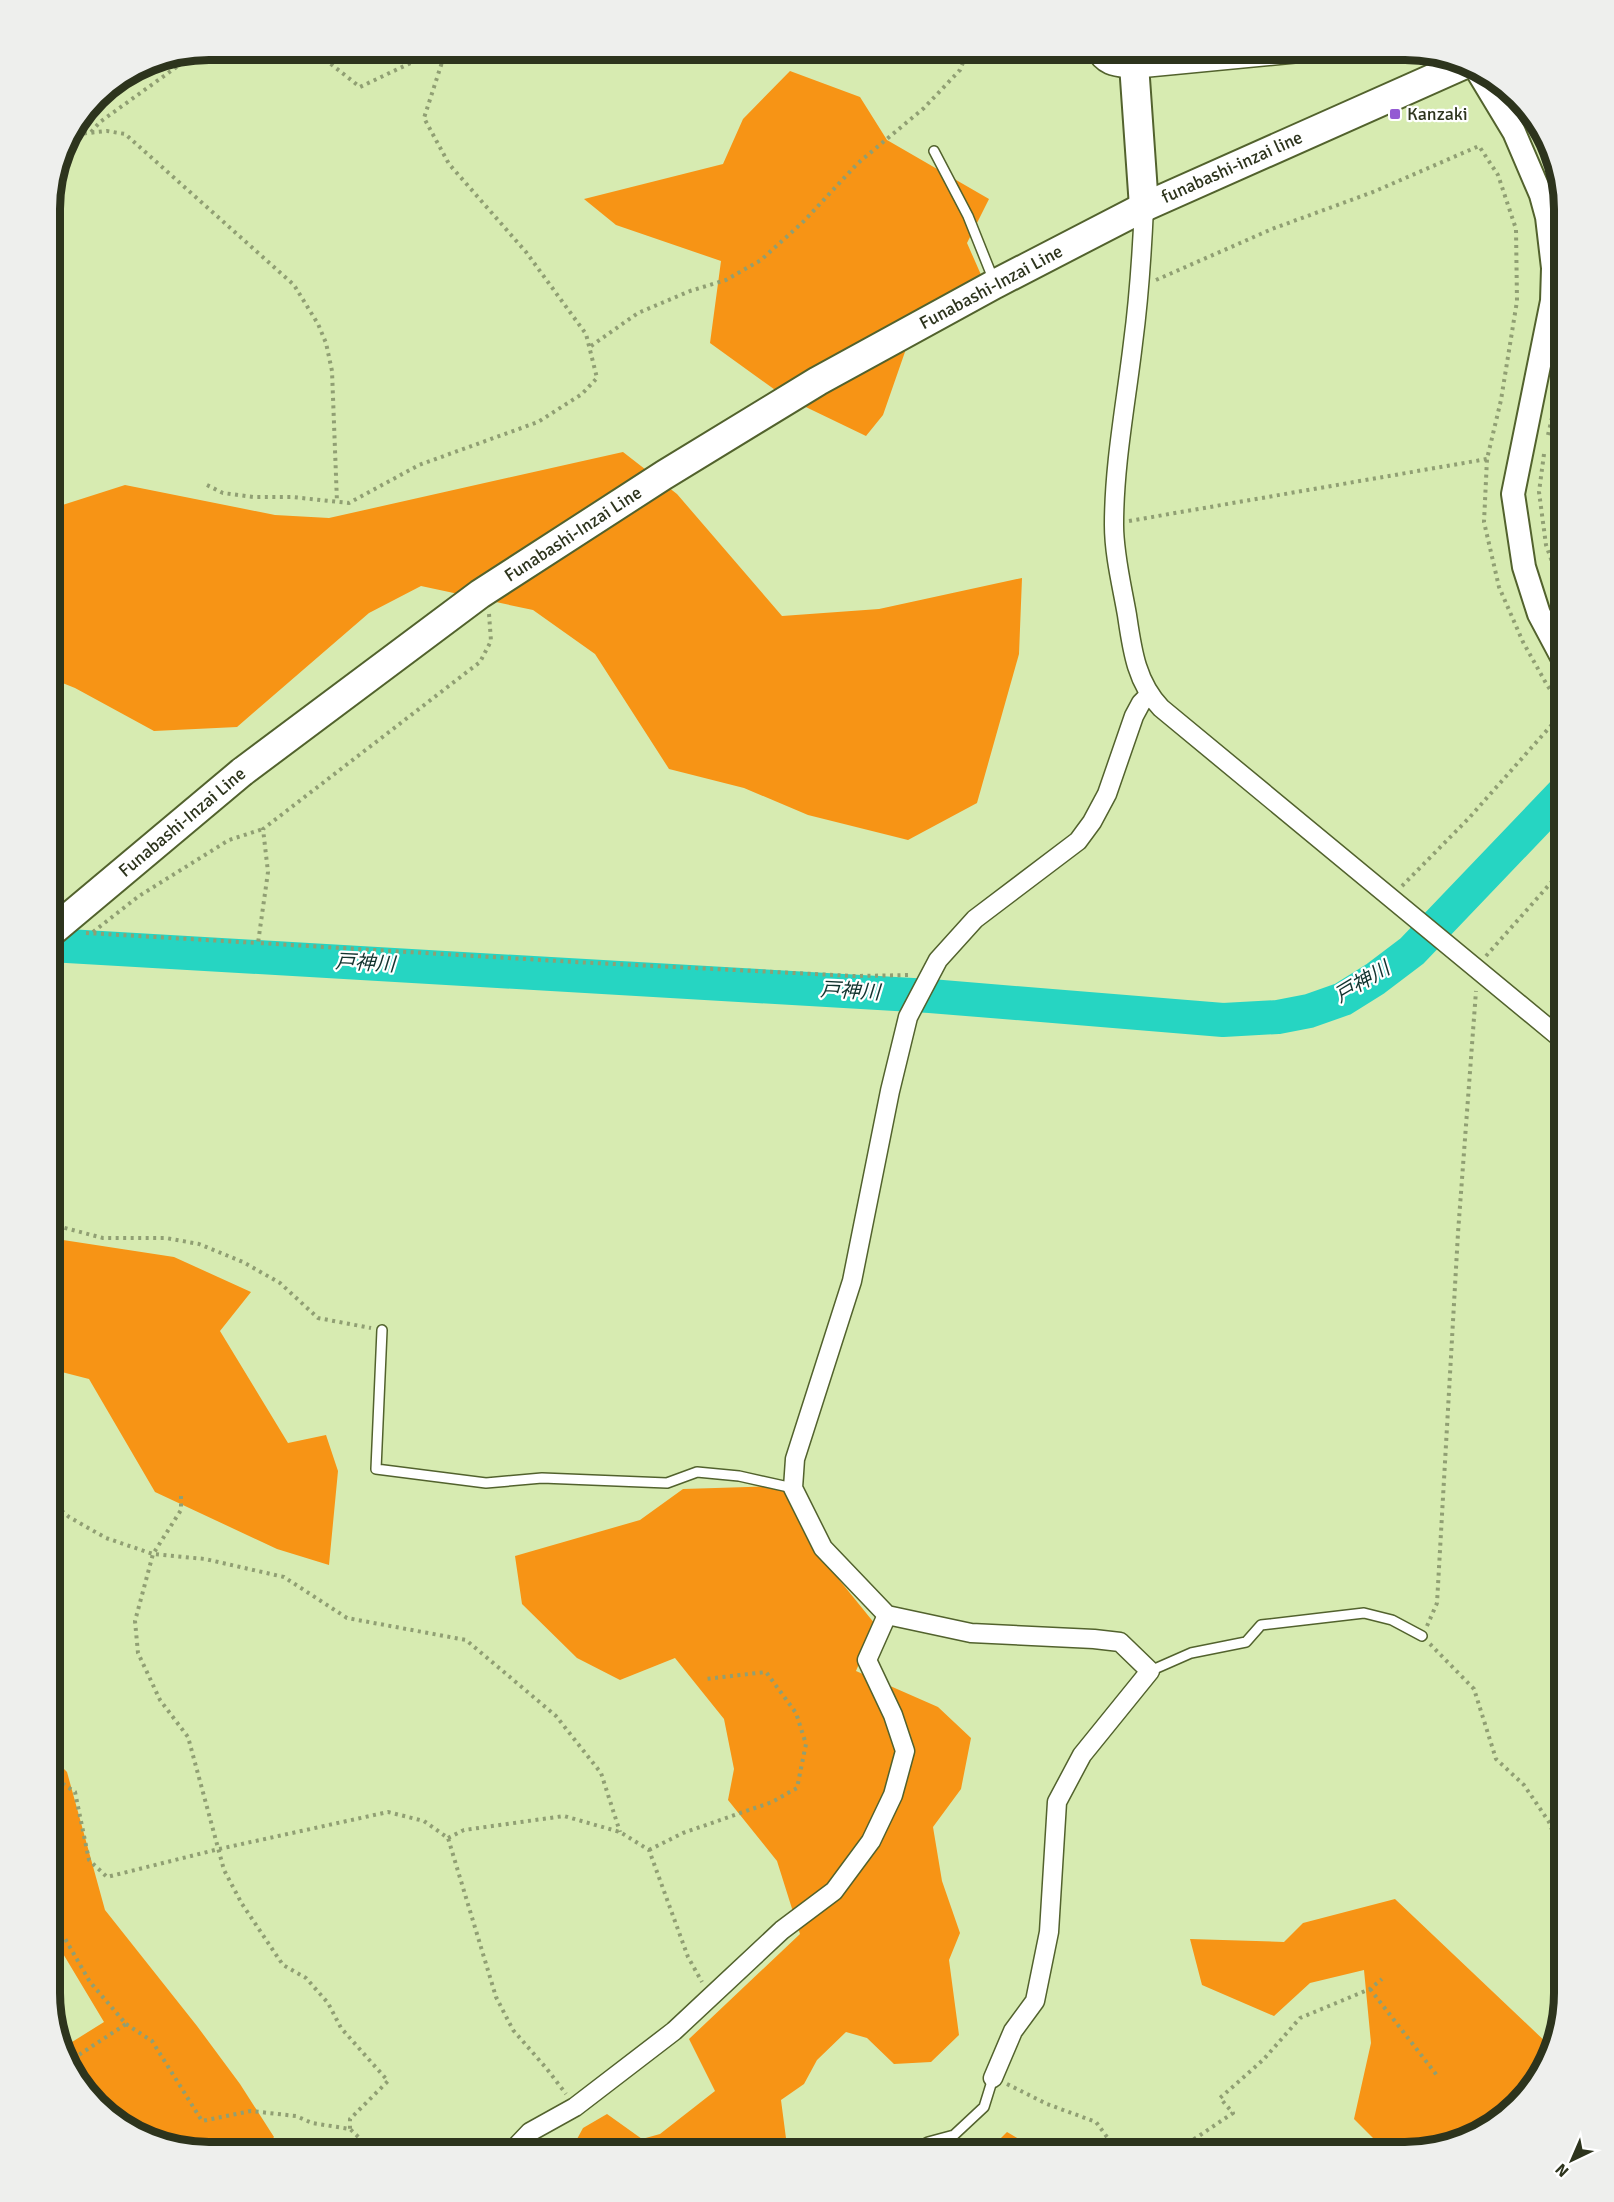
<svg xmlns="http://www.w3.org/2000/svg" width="1614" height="2202" font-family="Signika,'Noto Sans JP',sans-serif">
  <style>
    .forest { fill: #f79415 }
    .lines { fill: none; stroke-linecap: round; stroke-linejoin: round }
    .river { stroke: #26d5c2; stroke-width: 34 }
    .service-casing { stroke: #52622d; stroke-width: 12 }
    .minor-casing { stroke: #52622d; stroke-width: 21 }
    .tertiary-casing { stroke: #52622d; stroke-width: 26 }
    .primary-casing { stroke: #52622d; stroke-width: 32 }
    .path { stroke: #909f73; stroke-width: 4; stroke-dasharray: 3 4.5; stroke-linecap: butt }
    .service { stroke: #fff; stroke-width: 9 }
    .minor { stroke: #fff; stroke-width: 18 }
    .tertiary { stroke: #fff; stroke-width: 22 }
    .primary { stroke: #fff; stroke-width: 28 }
    .primary-bridge-casing { stroke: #52622d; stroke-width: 32; stroke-linecap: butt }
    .primary-bridge { stroke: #fff; stroke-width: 28 }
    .poi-dot { fill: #945bd3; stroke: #fff; stroke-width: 2 }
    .labels { text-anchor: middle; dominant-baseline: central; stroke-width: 4.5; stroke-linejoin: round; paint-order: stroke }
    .poi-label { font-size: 18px; fill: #2d341d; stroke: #fff; text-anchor: start }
    .street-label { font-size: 18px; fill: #2d341d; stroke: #fff }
    .water-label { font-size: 20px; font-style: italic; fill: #12332f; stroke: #fff }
    .rim { fill: none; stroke: #2d341d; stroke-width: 8 }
  </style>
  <rect width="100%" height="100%" fill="#d7ebb1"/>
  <g class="forest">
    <path d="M 790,71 L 860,97 L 887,140 L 989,199 L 967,243 L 993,302 L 906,349 L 883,415 L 866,436 L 785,397 L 710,343 L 721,261 L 616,225 L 584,199 L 723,164 L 743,119 Z"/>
    <path d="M 623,452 L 677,494 L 782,616 L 879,609 L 1022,578 L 1019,654 L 977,803 L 908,840 L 808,815 L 744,788 L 669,769 L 595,654 L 533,610 L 421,586 L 369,613 L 237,727 L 154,731 L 75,688 L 50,678 L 50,509 L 125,485 L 275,515 L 329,518 Z"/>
    <path d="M 50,1238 L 174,1257 L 251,1292 L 220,1331 L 288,1443 L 326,1435 L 338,1471 L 329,1565 L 277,1549 L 155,1492 L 89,1379 L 50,1369 Z"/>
    <path d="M 785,1486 L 824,1561 L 875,1624 L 856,1671 L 938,1707 L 971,1738 L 961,1789 L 933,1827 L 942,1881 L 960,1933 L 949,1960 L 959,2035 L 931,2062 L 894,2064 L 867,2038 L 846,2032 L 817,2060 L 804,2084 L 781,2100 L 787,2146 L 778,2152 L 570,2152 L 583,2128 L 607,2114 L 642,2139 L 660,2134 L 715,2091 L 689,2039 L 800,1934 L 777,1861 L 728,1800 L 734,1769 L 724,1719 L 675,1658 L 620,1680 L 577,1658 L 522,1604 L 515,1556 L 640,1520 L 683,1489 Z"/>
    <path d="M 50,1755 L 67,1772 L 105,1910 L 197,2026 L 240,2084 L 274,2137 L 263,2152 L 199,2152 L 129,2131 L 71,2073 L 64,2047 L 104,2022 L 50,1932 Z"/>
    <path d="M 1395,1899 L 1550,2046 L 1543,2072 L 1485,2131 L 1405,2152 L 1387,2152 L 1354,2119 L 1371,2043 L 1364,1970 L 1310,1983 L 1274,2016 L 1202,1985 L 1190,1939 L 1284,1942 L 1303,1923 Z"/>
    <path d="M 1007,2132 L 1041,2152 L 987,2152 Z"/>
  </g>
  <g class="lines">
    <path class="river" d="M 50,945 L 930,996 L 1223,1020 L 1278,1017 L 1309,1011 L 1343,999 L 1375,979 L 1412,951 L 1564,792"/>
    <defs>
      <g id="service">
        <path d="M 934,151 L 968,216 L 994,281"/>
        <path d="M 382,1330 L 376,1469 L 486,1483 L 542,1478 L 667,1483 L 697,1472 L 739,1476 L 793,1488"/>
        <path d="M 1150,1671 L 1191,1653 L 1246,1642 L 1261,1625 L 1364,1613 L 1392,1620 L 1422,1636"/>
        <path d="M 910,2152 L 928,2142 L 954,2135 L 984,2107 L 993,2078"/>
      </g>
      <g id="minor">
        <path d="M 1095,50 C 1103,67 1116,67 1133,69 L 1310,52"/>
        <path d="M 1144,207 C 1142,252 1139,298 1133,343 C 1126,403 1114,464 1114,525 C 1114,555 1122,586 1127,615 C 1132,649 1136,682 1161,708 L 1564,1041"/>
        <path d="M 993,2078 L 1013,2031 L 1035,2001 L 1049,1932 L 1057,1802 L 1082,1755 L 1150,1671 L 1120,1642 L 1094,1639 L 971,1633 L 887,1615 L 823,1548 L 793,1488 L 795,1459 L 852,1281 L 890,1091 L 908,1017 L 938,960 L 975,919 L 1078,841 L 1092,822 L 1107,794 L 1134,716 L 1141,703 L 1149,695"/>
        <path d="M 511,2152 L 530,2132 L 575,2107 L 674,2031 L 782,1930 L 834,1891 L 871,1841 L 893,1795 L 905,1751 L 893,1715 L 867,1660 L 887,1615"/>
      </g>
      <path id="tertiary" d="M 1476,69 L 1514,132 L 1541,195 L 1547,217 L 1553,268 L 1552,301 L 1513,494 L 1524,567 L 1539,614 L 1564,661"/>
      <g id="primary">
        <path d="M 1133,50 L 1144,207"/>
        <path d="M 242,772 L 480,594 L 664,475 L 818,381 L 995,284 L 1144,207 L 1463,65"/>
      </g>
    </defs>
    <use href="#service" class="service-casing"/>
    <use href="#minor" class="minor-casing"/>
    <use href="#tertiary" class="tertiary-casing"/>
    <use href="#primary" class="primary-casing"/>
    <g class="path">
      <path d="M 313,50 L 360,87 L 438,50"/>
      <path d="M 1541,128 L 1543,131"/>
      <path d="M 91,132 L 100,122 L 182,63 L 208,50"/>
      <path d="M 69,135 L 107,131 L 125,134 L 294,285 L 318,324 L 326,343 L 332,371 L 337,502"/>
      <path d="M 1156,280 L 1272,229 L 1373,192 L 1479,146 L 1498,175 L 1516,229 L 1517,301 L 1501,400 L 1487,459 L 1484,522 L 1499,587 L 1523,642 L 1547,685 L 1564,709"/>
      <path d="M 591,346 L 638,313 L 690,291 L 726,280 L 761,260 L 804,221 L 858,163 L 924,108 L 960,70 L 968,50"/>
      <path d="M 1548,435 L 1564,366"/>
      <path d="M 1544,454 L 1539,492 L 1546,545 L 1564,595"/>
      <path d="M 207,485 L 223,493 L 253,497 L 292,497 L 349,503 L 419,465 L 538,422 L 582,394 L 597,378 L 586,334 L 526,252 L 449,164 L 424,118 L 446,50"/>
      <path d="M 1129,521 L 1487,459"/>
      <path d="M 489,614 L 491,641 L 480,662 L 263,829 L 268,872 L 258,943 L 575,962 L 854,976 L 912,975"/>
      <path d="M 1402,886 L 1469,818 L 1564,711"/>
      <path d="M 93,932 L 139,896 L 229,840 L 263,829"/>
      <path d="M 86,933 L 258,943"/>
      <path d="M 1486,956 L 1564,868"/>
      <path d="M 50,1224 L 103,1238 L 166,1238 L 199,1244 L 243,1262 L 280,1283 L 318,1318 L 371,1328"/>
      <path d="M 181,1496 L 181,1510 L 153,1554 L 135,1621 L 138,1653 L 160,1700 L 188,1737 L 224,1870 L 242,1904 L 283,1965 L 306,1978 L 328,2003 L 341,2028 L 388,2081 L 350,2119 L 350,2129"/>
      <path d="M 50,1501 L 69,1517 L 106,1538 L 153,1554 L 205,1559 L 284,1577 L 347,1618 L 466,1640 L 556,1716 L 601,1773 L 620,1832"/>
      <path d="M 1427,1626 L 1437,1603 L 1458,1233 L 1476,991"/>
      <path d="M 1430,1644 L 1474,1689 L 1496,1759 L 1524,1785 L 1549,1822 L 1564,1860"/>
      <path d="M 50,1775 L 75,1792 L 89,1860 L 107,1877 L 219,1849 L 388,1812 L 424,1821 L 448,1838 L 496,1997 L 513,2030 L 547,2069 L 566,2094"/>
      <path d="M 448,1838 L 464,1830 L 564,1816 L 620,1832 L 649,1850 L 688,1957 L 702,1982"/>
      <path d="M 649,1850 L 683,1833 L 772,1802 L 797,1788 L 806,1744 L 796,1713 L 766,1672 L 706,1679"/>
      <path d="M 50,1923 L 64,1937 L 90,1982 L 126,2024 L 68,2062"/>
      <path d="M 1370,1989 L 1439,2078"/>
      <path d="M 126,2024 L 152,2041 L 202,2121 L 251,2111 L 296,2116 L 312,2123 L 350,2129 L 374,2152"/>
      <path d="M 1007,2084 L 1047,2104 L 1096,2122 L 1118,2152"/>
      <path d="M 1175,2152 L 1233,2113 L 1220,2098 L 1263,2060 L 1300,2018 L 1370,1989 L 1382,1979"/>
    </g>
    <use href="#service" class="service"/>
    <use href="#minor" class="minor"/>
    <use href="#tertiary" class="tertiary"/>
    <use href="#primary" class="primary"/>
    <defs>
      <path id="primary-bridge" d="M 50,933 L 242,772"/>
    </defs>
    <use href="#primary-bridge" class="primary-bridge-casing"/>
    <use href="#primary-bridge" class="primary-bridge"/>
  </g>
  <rect class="poi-dot" x="1389" y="108" width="12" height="12" rx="3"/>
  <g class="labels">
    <g class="poi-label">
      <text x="1407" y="114">Kanzaki</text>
    </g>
    <g class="street-label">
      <text transform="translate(1232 167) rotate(-24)">funabashi-inzai line</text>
      <text transform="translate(991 287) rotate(-28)">Funabashi-Inzai Line</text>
      <text transform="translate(573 534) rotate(-33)">Funabashi-Inzai Line</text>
      <text transform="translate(182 822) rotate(-40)">Funabashi-Inzai Line</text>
    </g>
    <g class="water-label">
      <text transform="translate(365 963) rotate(3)">戸神川</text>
      <text transform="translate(1362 982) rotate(-31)">戸神川</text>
      <text transform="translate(850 991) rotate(3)">戸神川</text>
    </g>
  </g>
  <path d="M0 0H1614V2202H0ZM209 60H1405A149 149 0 0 1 1554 209V1993A149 149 0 0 1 1405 2142H209A149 149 0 0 1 60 1993V209A149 149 0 0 1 209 60Z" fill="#eeefed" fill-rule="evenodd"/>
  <path class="rim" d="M209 60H1405A149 149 0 0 1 1554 209V1993A149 149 0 0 1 1405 2142H209A149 149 0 0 1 60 1993V209A149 149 0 0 1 209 60Z"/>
  <g transform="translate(1572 2160) rotate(224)" stroke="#ffffff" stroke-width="4.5" paint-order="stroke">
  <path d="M0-4.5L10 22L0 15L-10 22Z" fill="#2d341d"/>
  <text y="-9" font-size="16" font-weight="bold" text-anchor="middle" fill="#2d341d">N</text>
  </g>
</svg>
